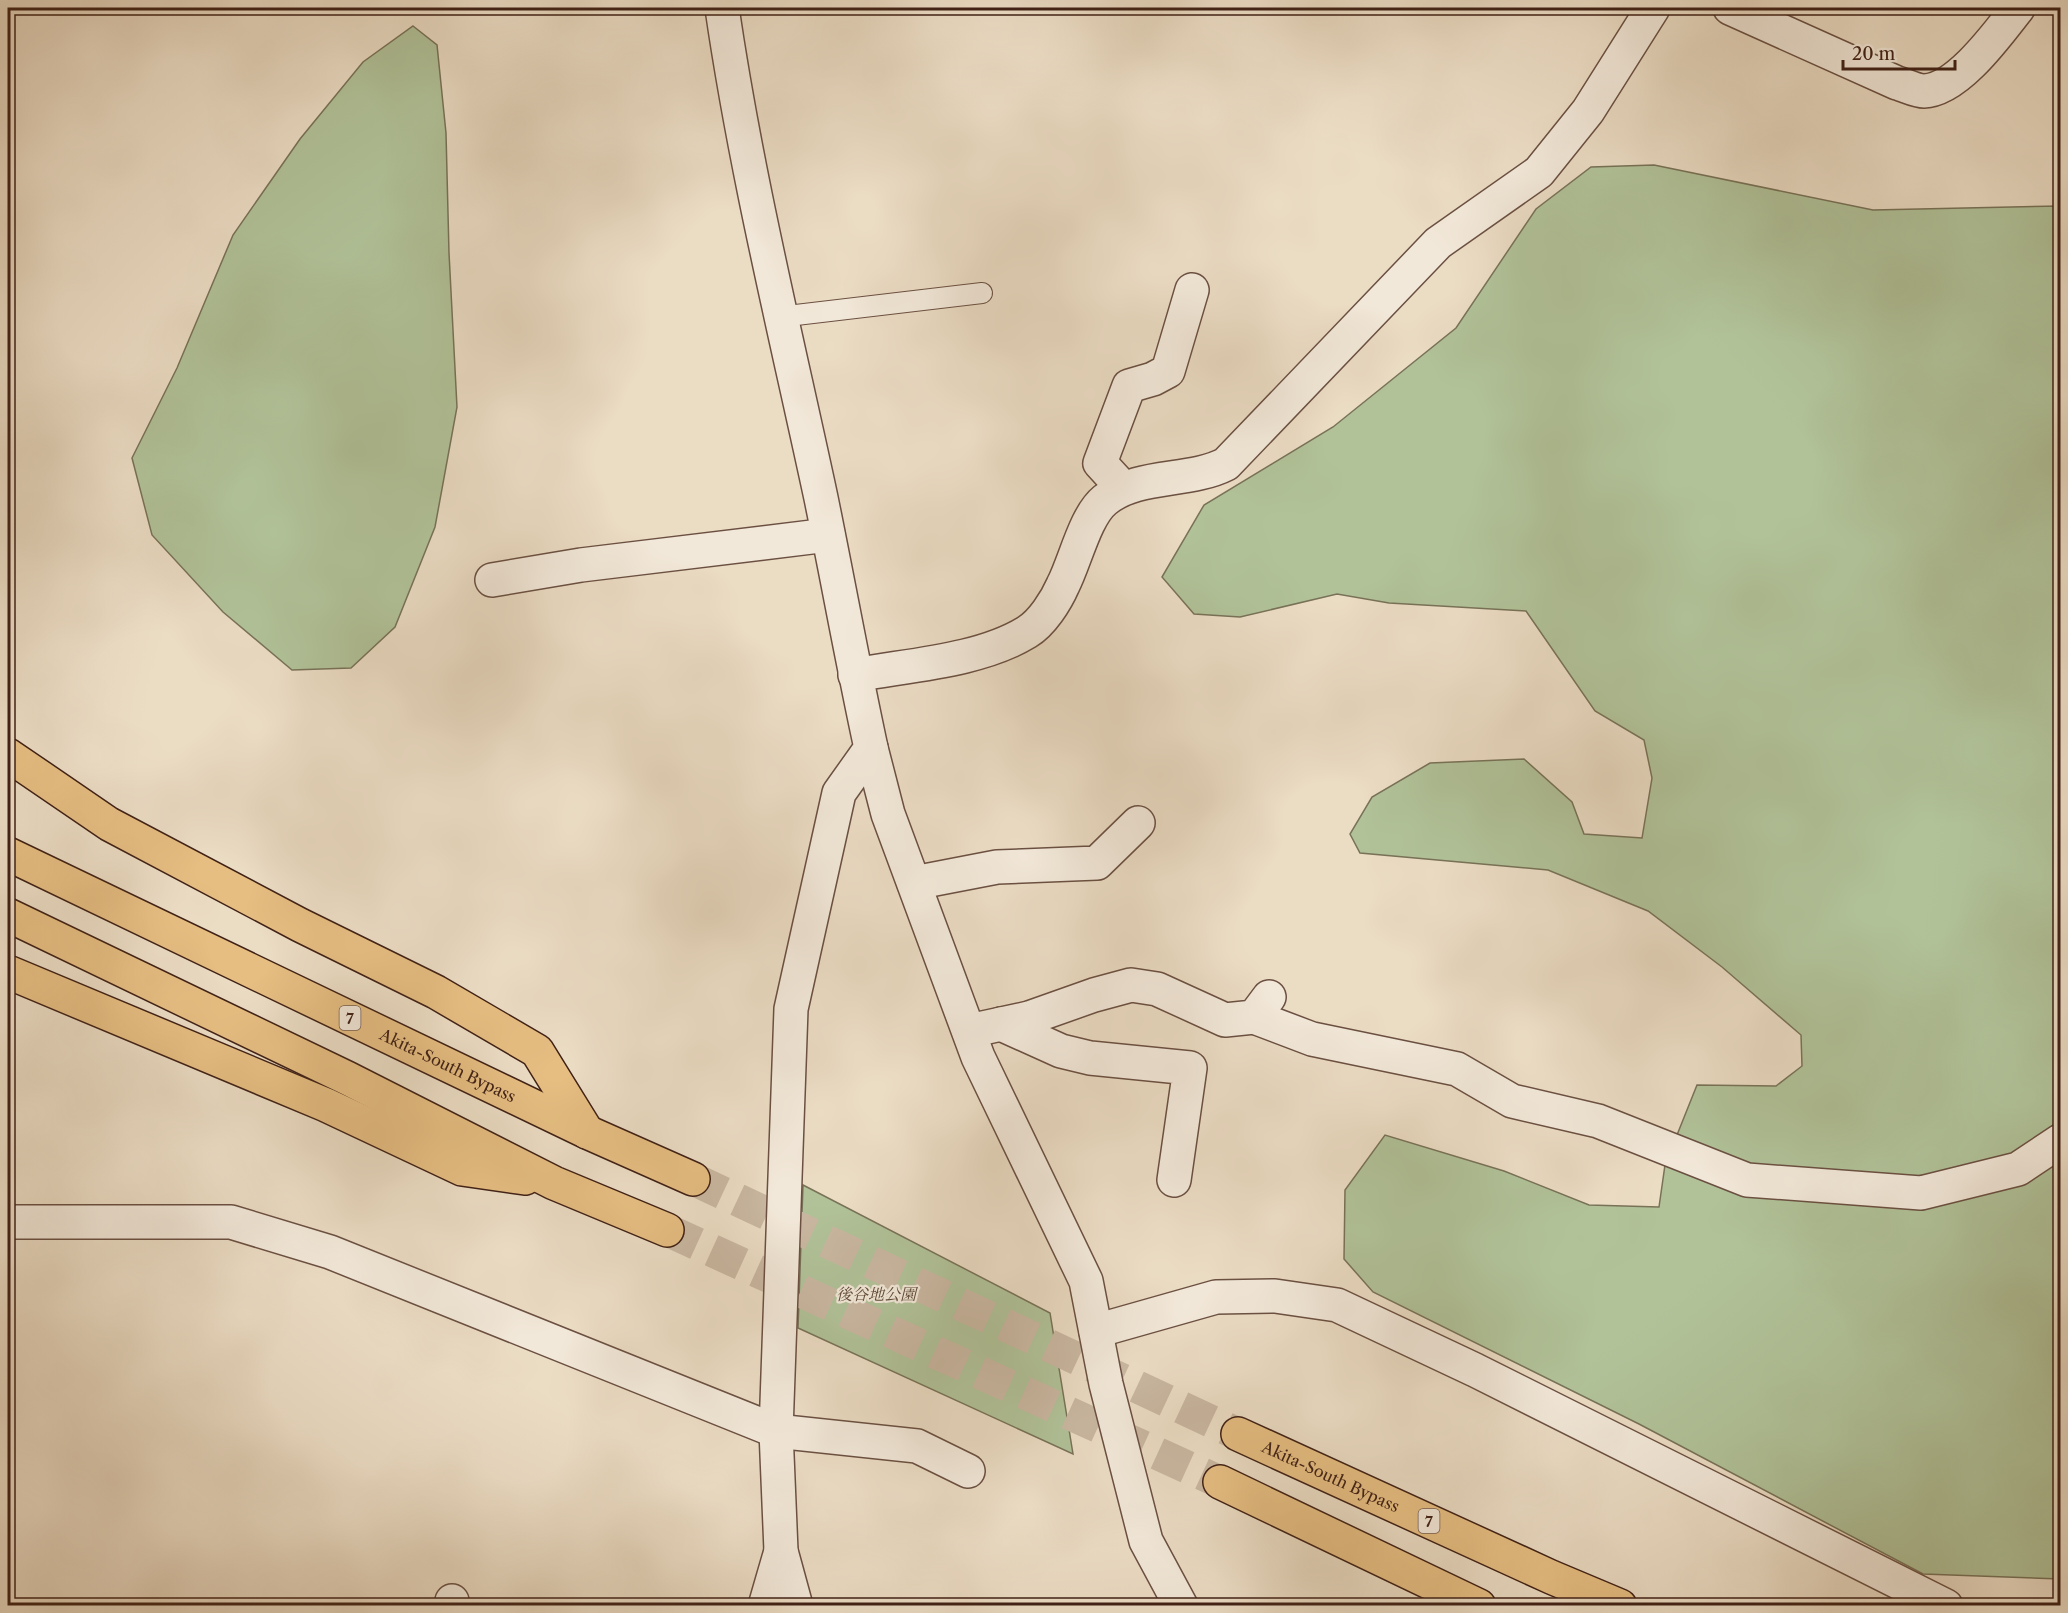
<svg xmlns="http://www.w3.org/2000/svg" width="2068" height="1613" font-family="'Libre Caslon Text','Noto Serif JP',serif">
  <style>
    .green { fill: #b1c299; stroke: #787258; stroke-width: 1.5 }
    .lines { fill: none; stroke-linecap: round; stroke-linejoin: round }
    .trunk-tunnel { stroke: #c9b7a1; stroke-width: 33; stroke-dasharray: 33 16; stroke-linecap: butt }
    .service-casing { stroke: #6b5042; stroke-width: 22 }
    .minor-casing { stroke: #6b5042; stroke-width: 36 }
    .tertiary-casing { stroke: #6b5042; stroke-width: 36 }
    .trunk-casing { stroke: #402116; stroke-width: 36 }
    .service { stroke: #f2e8d9; stroke-width: 20 }
    .minor { stroke: #f2e8d9; stroke-width: 33 }
    .tertiary { stroke: #f2e8d9; stroke-width: 33 }
    .trunk { stroke: #e6be82; stroke-width: 33 }
    .labels { text-anchor: middle; dominant-baseline: central; stroke-width: 4.5; stroke-linejoin: round; paint-order: stroke }
    .shield { fill: #f2e8d9; stroke: #755d50; stroke-width: 1.5 }
    .shield-label { font-size: 15px; font-weight: bold; fill: #402116 }
    .street-label { font-size: 16px; fill: #402116; stroke: #f2e8d9 }
    .park-label { font-size: 16px; font-style: italic; fill: #5c4937; stroke: #f2e8d9 }
  </style>
  <rect width="100%" height="100%" fill="#ebdcc4"/>
  <filter id="stains"><feTurbulence type="fractalNoise" baseFrequency=".00333" numOctaves="4"/><feColorMatrix values="0 0 0 0 .2 0 0 0 0 .09 0 0 0 0 .02 0 0 0 .5 -.17"/></filter>
  <radialGradient id="worn" r=".72"><stop offset=".6" stop-color="#630" stop-opacity="0"/><stop offset="1" stop-color="#630" stop-opacity=".3"/></radialGradient>
  <g class="green">
    <path d="M 413,26 L 437,45 L 446,133 L 449,253 L 457,407 L 435,527 L 395,627 L 351,668 L 292,670 L 223,612 L 152,535 L 132,458 L 177,368 L 233,235 L 300,139 L 363,62 Z"/>
    <path d="M 1654,165 L 1873,210 L 2060,206 L 2060,1579 L 1923,1574 L 1639,1424 L 1373,1292 L 1344,1259 L 1345,1190 L 1385,1135 L 1504,1171 L 1589,1205 L 1659,1207 L 1665,1165 L 1697,1085 L 1776,1086 L 1802,1066 L 1801,1035 L 1722,967 L 1648,911 L 1548,870 L 1360,853 L 1350,834 L 1372,797 L 1430,763 L 1524,759 L 1572,802 L 1584,834 L 1642,838 L 1652,778 L 1644,740 L 1595,711 L 1526,611 L 1389,603 L 1337,594 L 1240,617 L 1194,614 L 1162,577 L 1204,505 L 1333,427 L 1456,328 L 1536,209 L 1591,167 Z"/>
    <path d="M 803,1185 L 1050,1313 L 1073,1454 L 798,1328 Z"/>
  </g>
  <g class="lines">
    <g class="trunk-tunnel">
      <path d="M 693,1179 L 1238,1434"/>
      <path d="M 667,1230 L 1220,1482"/>
    </g>
    <defs>
      <path id="service" d="M 779,317 L 982,293"/>
      <g id="minor">
        <path d="M 1730,8 L 1897,83 C 1905,85 1916,91 1924,91 C 1958,90 1999,32 2018,8"/>
        <path d="M 1122,487 L 1100,463 L 1129,386 L 1153,379 L 1168,371 L 1192,290"/>
        <path d="M 492,580 L 581,565 L 828,535"/>
        <path d="M 855,675 C 909,665 980,661 1027,632 C 1042,623 1056,601 1063,585 C 1075,562 1085,516 1105,500 C 1138,473 1189,483 1226,464 L 1438,243 L 1539,172 L 1588,111 L 1653,8"/>
        <path d="M 871,748 L 888,814 L 978,1057 L 1086,1281 L 1106,1384 L 1146,1541 L 1181,1606"/>
        <path d="M 914,883 L 997,867 L 1097,863 L 1138,823"/>
        <path d="M 1254,1017 L 1312,1039 L 1457,1069 L 1512,1101 L 1598,1121 L 1747,1180 L 1921,1193 L 2018,1169 L 2060,1141"/>
        <path d="M 1001,1024 L 1061,1051 L 1090,1058 L 1190,1068 L 1174,1180"/>
        <path d="M 969,1031 L 1029,1018 L 1094,995 L 1131,985 L 1157,989 L 1225,1020 L 1254,1017 L 1269,997"/>
        <path d="M 8,1222 L 231,1222 L 330,1252 L 776,1431 L 917,1446 L 968,1471"/>
        <path d="M 1096,1331 L 1216,1297 L 1275,1296 L 1337,1305 L 1475,1370 L 1946,1606"/>
        <path d="M 452,1601 L 453,1606"/>
        <path d="M 765,1606 L 781,1551"/>
      </g>
      <path id="tertiary" d="M 722,8 C 746,173 786,335 821,498 C 838,581 853,665 871,748 L 839,793 L 791,1009 L 776,1431 L 781,1551 L 796,1606"/>
      <g id="trunk">
        <path d="M 8,755 L 109,824 L 300,925 L 436,992 L 537,1051 L 587,1132"/>
        <path id="s1" d="M 8,854 L 587,1132 L 693,1179"/>
        <path d="M 8,915 L 347,1078 L 554,1183 L 667,1230"/>
        <path d="M 8,972 L 326,1105 L 462,1169 L 525,1178"/>
        <path id="s2" d="M 1238,1434 L 1551,1577 L 1620,1606"/>
        <path d="M 1220,1482 L 1479,1606"/>
      </g>
    </defs>
    <use href="#service" class="service-casing"/>
    <use href="#minor" class="minor-casing"/>
    <use href="#tertiary" class="tertiary-casing"/>
    <use href="#trunk" class="trunk-casing"/>
    <use href="#service" class="service"/>
    <use href="#minor" class="minor"/>
    <use href="#tertiary" class="tertiary"/>
    <use href="#trunk" class="trunk"/>
  </g>
  <g class="labels">
    <g class="shield">
      <rect x="339.5" y="1006" width="21" height="24" rx="4.5"/>
      <rect x="1418.5" y="1509" width="21" height="24" rx="4.5"/>
    </g>
    <g class="shield-label">
      <text x="350" y="1018">7</text>
      <text x="1429" y="1521">7</text>
    </g>
    <g class="street-label">
      <text stroke="none"><textPath href="#s1" startOffset="488">Akita-South Bypass</textPath></text>
      <text stroke="none"><textPath href="#s2" startOffset="102">Akita-South Bypass</textPath></text>
    </g>
    <g class="park-label">
      <text x="876" y="1294">後谷地公園</text>
    </g>
  </g>
  <rect width="2068" height="1613" fill="none" stroke="#ebdcc4" stroke-width="30"/>
  <rect x="9" y="9" width="2050" height="1595" fill="none" stroke="#402116" stroke-width="3"/>
  <rect x="15" y="15" width="2038" height="1583" fill="none" stroke="#402116" stroke-width="1.5"/>
  <path d="M1843 60v9h112v-9" fill="none" stroke="#402116" stroke-width="3"/>
  <text x="1852" y="60" font-size="18" fill="#402116" stroke="#f2e8d9" stroke-width="4.5" paint-order="stroke">20 m</text>
  <rect width="100%" height="100%" filter="url(#stains)"/>
  <rect width="100%" height="100%" fill="url(#worn)"/>
</svg>
